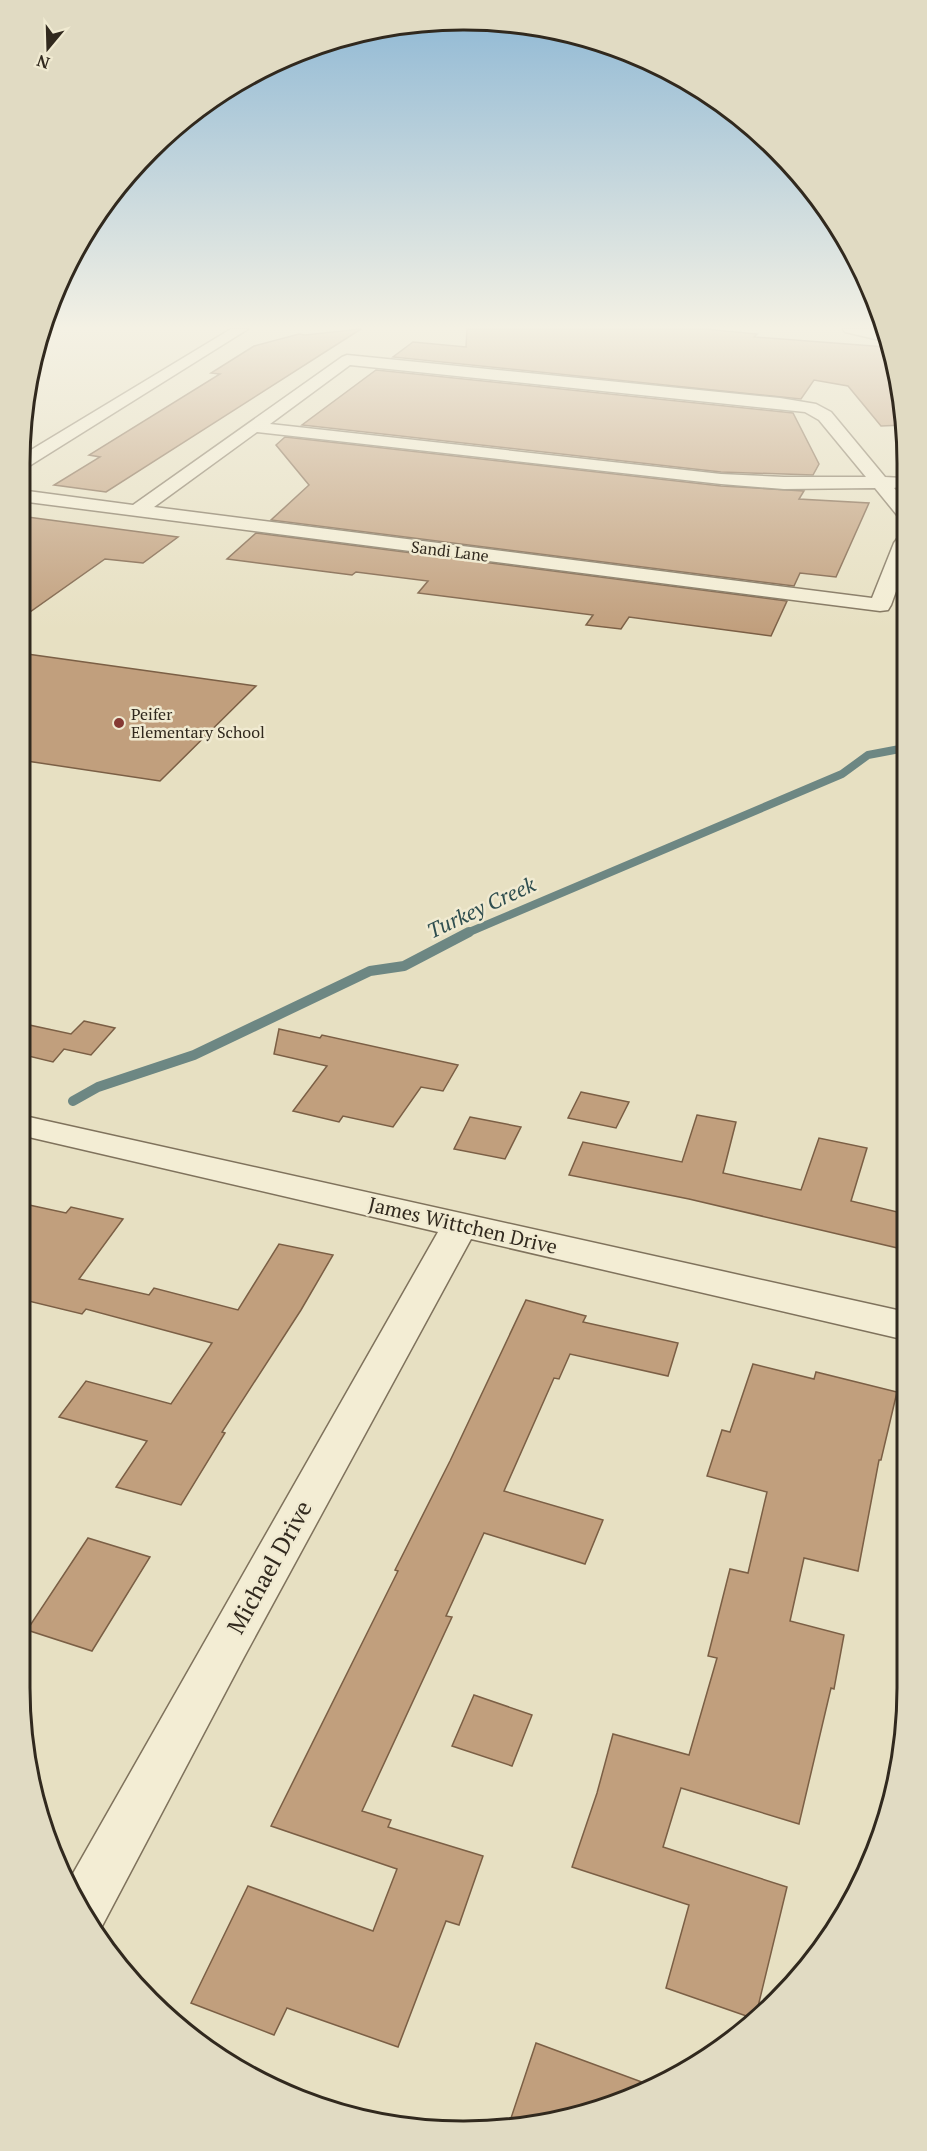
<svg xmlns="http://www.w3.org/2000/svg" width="927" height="2151" font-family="'PT Serif',serif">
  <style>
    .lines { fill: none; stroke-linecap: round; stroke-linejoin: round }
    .stream-far1 { stroke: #6d8783; stroke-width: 8 }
    .stream { stroke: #6d8783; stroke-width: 10 }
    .building { fill: #c19f7d; stroke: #7b5f45; stroke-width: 1.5 }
    .minor-casing { stroke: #7f725c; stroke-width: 3 }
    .tertiary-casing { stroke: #7f725c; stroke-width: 3 }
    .minor { fill: #f3edd4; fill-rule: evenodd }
    .tertiary { fill: #f3edd4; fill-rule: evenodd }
    .poi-dot { fill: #863a34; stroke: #f0ead1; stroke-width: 2 }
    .labels { text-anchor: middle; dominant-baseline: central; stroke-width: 5; stroke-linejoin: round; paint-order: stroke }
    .far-street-label { font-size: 16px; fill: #31291e; stroke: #f0ead1 }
    .far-poi-label { font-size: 16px; fill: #31291e; stroke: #f0ead1; text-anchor: start }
    .street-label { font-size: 20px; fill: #31291e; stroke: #f0ead1 }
    .water-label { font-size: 21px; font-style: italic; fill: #2f4e4f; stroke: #f0ead1 }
    .near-street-label { font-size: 24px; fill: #31291e; stroke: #f0ead1 }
    .rim { fill: none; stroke: #31291e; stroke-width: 3 }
  </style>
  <rect width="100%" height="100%" fill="#e7e0c2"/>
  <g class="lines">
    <path class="stream-far1" d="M 467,933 L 842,774 L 868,755 L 905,748"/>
    <path class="stream" d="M 73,1101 L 98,1087 L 194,1055 L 370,971 L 404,966 L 469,932"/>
  </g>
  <g class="building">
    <path d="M 361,329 L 106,492 L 54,485 L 100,457 L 89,455 L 220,374 L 211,373 L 254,346 L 299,334 L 305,335 Z"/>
    <path d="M 467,329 L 705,329 L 757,334 L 754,337 L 886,347 L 904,405 L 904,425 L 881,426 L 848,386 L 814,380 L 801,399 L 393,357 L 413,342 L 466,347 Z"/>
    <path d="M 376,370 L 793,413 L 819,464 L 813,475 L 721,472 L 302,425 Z"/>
    <path d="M 285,437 L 721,486 L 804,491 L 799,499 L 869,503 L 836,577 L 800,573 L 794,586 L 271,520 L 309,485 L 276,445 Z"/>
    <path d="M 20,516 L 178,537 L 143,563 L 105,559 L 20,619 Z"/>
    <path d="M 256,533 L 787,601 L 771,636 L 629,617 L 621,629 L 586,625 L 593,615 L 418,593 L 428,581 L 356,572 L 352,575 L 227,559 Z"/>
    <path d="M 20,653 L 256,686 L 160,781 L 20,760 Z"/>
    <path d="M 84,1021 L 115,1028 L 91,1055 L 64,1049 L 53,1062 L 20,1054 L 20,1023 L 71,1034 Z"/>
    <path d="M 279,1029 L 320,1038 L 322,1035 L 458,1065 L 443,1091 L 421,1087 L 393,1127 L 343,1116 L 339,1122 L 293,1111 L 327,1066 L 274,1054 Z"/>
    <path d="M 581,1092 L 629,1102 L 616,1128 L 568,1118 Z"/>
    <path d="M 697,1115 L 736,1122 L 723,1173 L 801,1190 L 819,1138 L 867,1148 L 851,1201 L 906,1214 L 906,1250 L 689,1199 L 569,1175 L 583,1142 L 682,1162 Z"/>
    <path d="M 470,1117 L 521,1127 L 505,1159 L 454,1149 Z"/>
    <path d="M 20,1203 L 66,1213 L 71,1207 L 123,1219 L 79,1279 L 149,1295 L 154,1288 L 238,1310 L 279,1244 L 333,1255 L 301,1310 L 222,1432 L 225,1433 L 181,1505 L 116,1487 L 147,1441 L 59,1417 L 86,1381 L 171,1404 L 212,1343 L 86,1309 L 82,1314 L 20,1299 Z"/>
    <path d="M 526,1300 L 586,1316 L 583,1322 L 678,1343 L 668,1376 L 570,1354 L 559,1379 L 554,1378 L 504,1491 L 603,1520 L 585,1564 L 484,1533 L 446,1616 L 452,1617 L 362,1811 L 391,1820 L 388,1827 L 483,1856 L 459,1925 L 446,1921 L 398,2047 L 287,2008 L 274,2035 L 191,2003 L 248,1886 L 373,1931 L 397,1869 L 271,1826 L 398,1571 L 395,1570 L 450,1461 Z"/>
    <path d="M 753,1364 L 814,1379 L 816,1372 L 897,1392 L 881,1460 L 879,1460 L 858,1571 L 804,1558 L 790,1621 L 844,1635 L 834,1689 L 831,1688 L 799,1824 L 681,1788 L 663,1847 L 787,1887 L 755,2019 L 666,1988 L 689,1905 L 572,1867 L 597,1793 L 613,1734 L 689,1755 L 717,1658 L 708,1656 L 730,1569 L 748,1573 L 767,1492 L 707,1476 L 722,1430 L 730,1432 Z"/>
    <path d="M 88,1538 L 150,1557 L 92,1651 L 27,1630 Z"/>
    <path d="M 474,1695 L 532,1715 L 512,1766 L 452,1746 Z"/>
    <path d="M 536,2043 L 650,2085 L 550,2123 L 508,2127 Z"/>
  </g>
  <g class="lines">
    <defs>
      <g id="minor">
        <path d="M 843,329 L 869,329 L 882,332 L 884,341 L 845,332 Z"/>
        <path d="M 347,355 L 780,398 L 816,404 L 831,412 L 885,477 L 902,478 L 902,486 L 894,488 L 904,499 L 904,517 L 897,515 L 875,488 L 784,489 L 721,484 L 257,432 L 154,507 L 872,598 L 894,543 L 897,539 L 904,537 L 904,569 L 891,605 L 888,610 L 880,611 L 20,501 L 20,490 L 133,505 L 342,357 ZM 350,365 L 805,412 L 819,420 L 866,477 L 784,477 L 721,474 L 270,424 Z"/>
        <path d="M 20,1115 L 906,1312 L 906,1340 L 471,1239 L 244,1657 L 100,1930 L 95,1932 L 79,1909 L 67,1884 L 438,1232 L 20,1135 Z"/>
      </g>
      <path id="tertiary" d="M 231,329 L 248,329 L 26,468 L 20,469 L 21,456 Z"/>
    </defs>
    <use href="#minor" class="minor-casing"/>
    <use href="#tertiary" class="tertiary-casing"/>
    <use href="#minor" class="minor"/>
    <use href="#tertiary" class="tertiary"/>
  </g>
  <linearGradient id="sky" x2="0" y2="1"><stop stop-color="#8db7d4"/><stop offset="0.52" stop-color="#f4f1e4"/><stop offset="1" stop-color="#f4f1e4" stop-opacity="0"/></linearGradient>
  <rect width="927" height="630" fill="url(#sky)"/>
  <circle class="poi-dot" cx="119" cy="723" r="6"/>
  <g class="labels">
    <g class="far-street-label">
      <text transform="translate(450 551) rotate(7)">Sandi Lane</text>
    </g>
    <g class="far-poi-label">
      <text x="131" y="714">Peifer<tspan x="131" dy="18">Elementary School</tspan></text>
    </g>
    <g class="street-label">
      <text transform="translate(463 1225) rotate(13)">James Wittchen Drive</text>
    </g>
    <g class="water-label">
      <text transform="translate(481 907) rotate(-25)">Turkey Creek</text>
    </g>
    <g class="near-street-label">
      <text transform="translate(269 1567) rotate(-61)">Michael Drive</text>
    </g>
  </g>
  <path d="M0 0H927V2151H0ZM463 30H464A433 433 0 0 1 897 463V1688A433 433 0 0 1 464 2121H463A433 433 0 0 1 30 1688V463A433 433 0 0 1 463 30Z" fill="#e1dbc3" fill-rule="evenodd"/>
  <path class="rim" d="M463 30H464A433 433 0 0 1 897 463V1688A433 433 0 0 1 464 2121H463A433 433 0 0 1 30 1688V463A433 433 0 0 1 463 30Z"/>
  <g transform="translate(48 48) rotate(199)" stroke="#f0ead1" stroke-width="4.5" paint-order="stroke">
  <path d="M0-4.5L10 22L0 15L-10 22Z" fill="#31291e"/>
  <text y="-9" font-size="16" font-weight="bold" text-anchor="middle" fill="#31291e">N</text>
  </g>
</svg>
